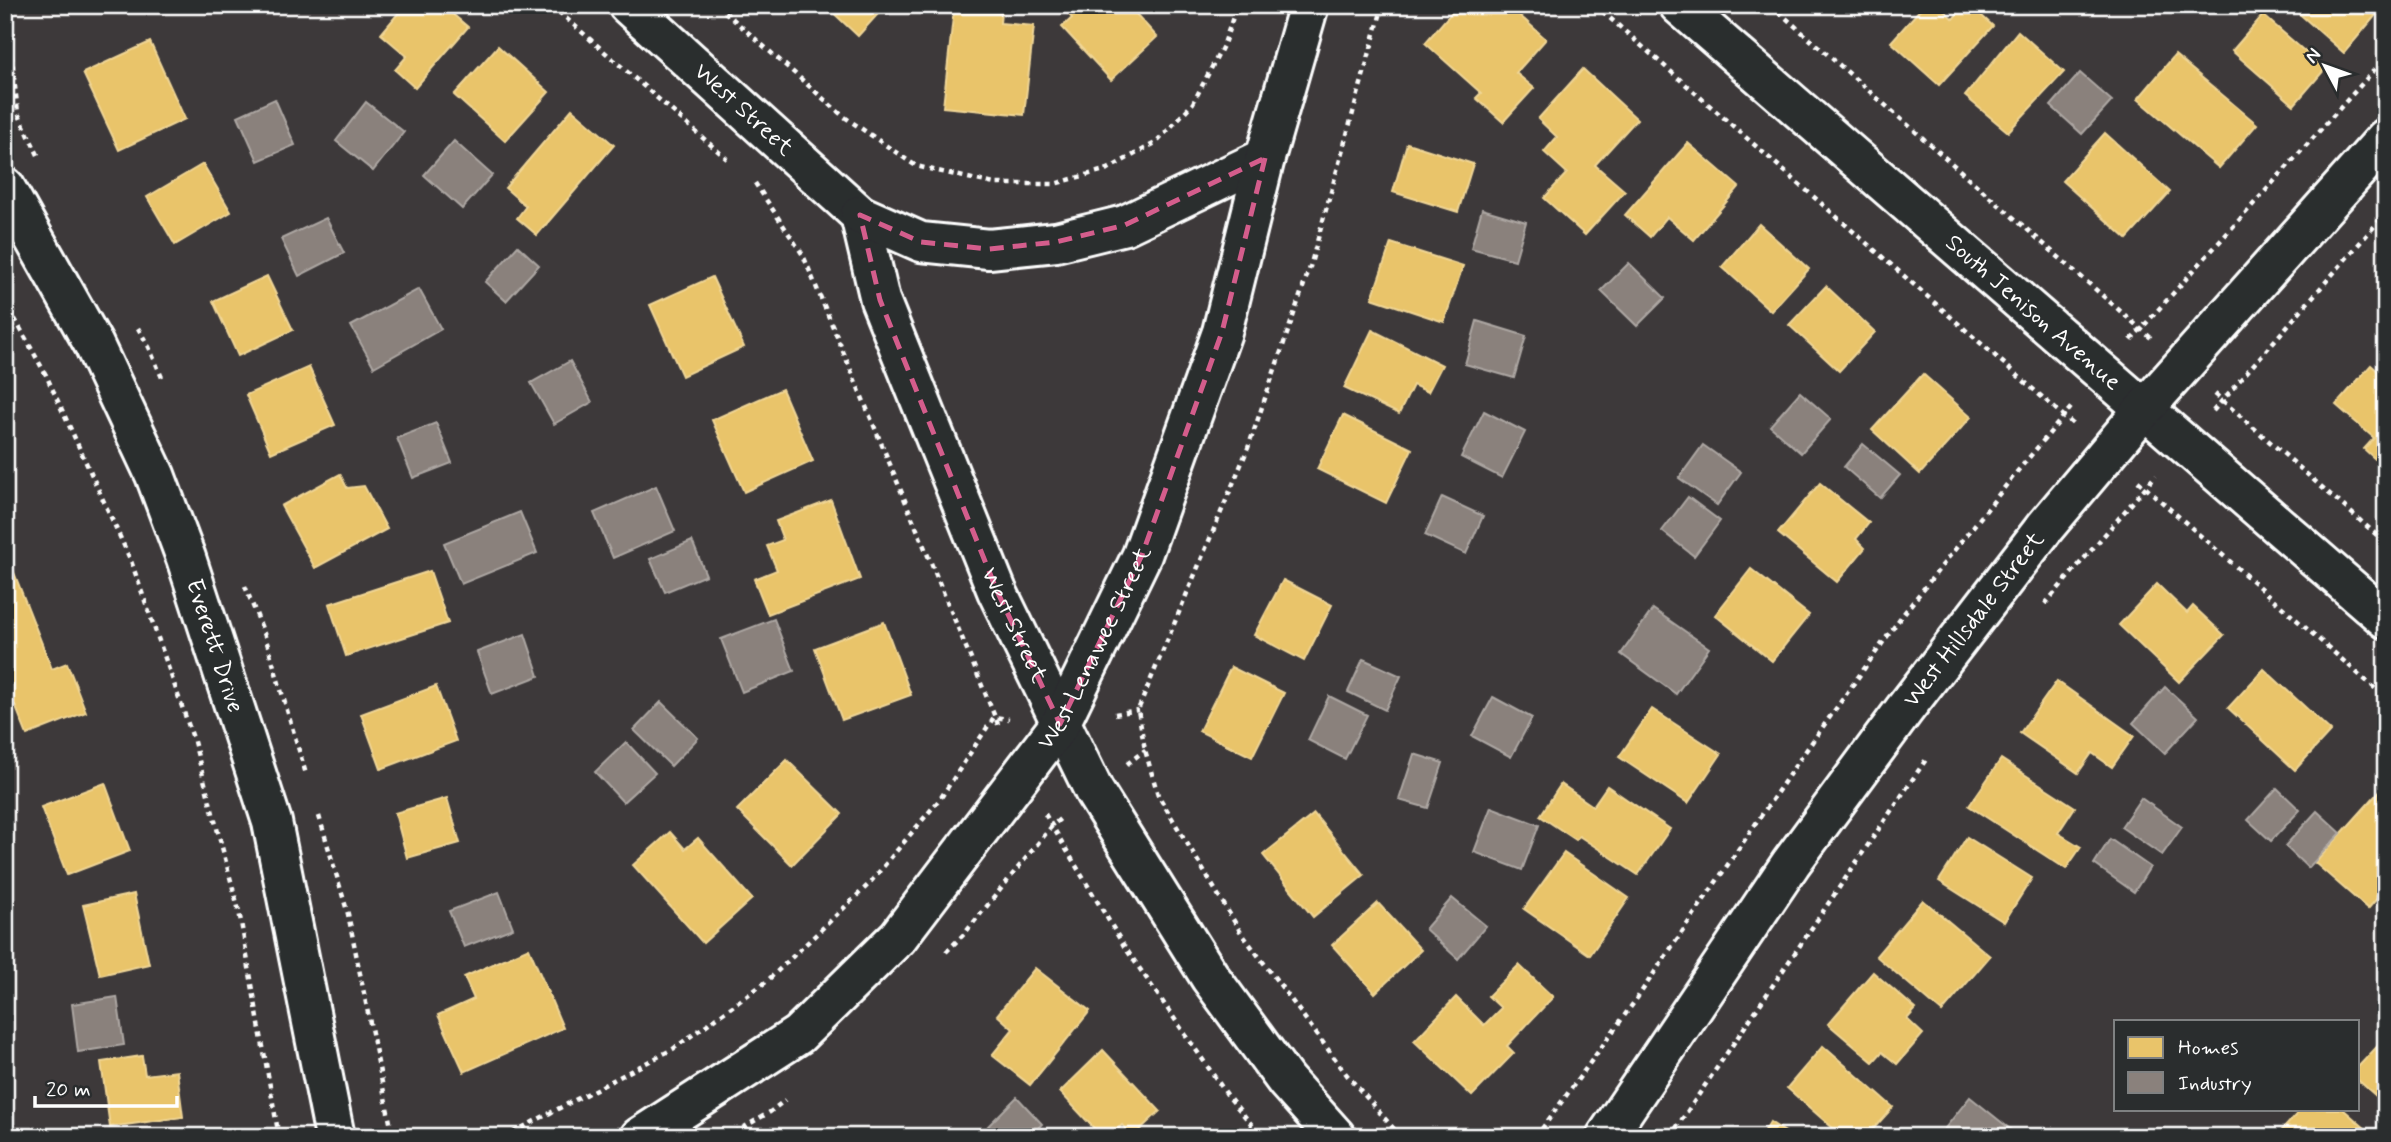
<svg xmlns="http://www.w3.org/2000/svg" width="2391" height="1142" font-family="Mynerve,sans-serif">
  <style>
    .homes { fill: #e9c46a; stroke: #f0d697; stroke-width: 2 }
    .industry { fill: #8a817c; stroke: #ada7a3; stroke-width: 2 }
    .lines { fill: none; stroke-linecap: round; stroke-linejoin: round }
    .minor-casing { stroke: #fff; stroke-width: 44 }
    .path { stroke: #fff; stroke-width: 4.5; stroke-dasharray: 5 5; stroke-linecap: butt }
    .minor { stroke: #2a2d2e; stroke-width: 38 }
    .marked { fill: none; stroke: #d45d8c; stroke-width: 5; stroke-dasharray: 14 9; stroke-linejoin: round }
    .labels { text-anchor: middle; dominant-baseline: central; stroke-width: 7; stroke-linejoin: round; paint-order: stroke }
    .street-label { font-size: 24px; fill: #fff; stroke: #2a2d2e }
  </style>
  <rect width="100%" height="100%" fill="#3d393a"/>
  <filter id="ink" filterUnits="userSpaceOnUse"><feTurbulence type="fractalNoise" baseFrequency=".0143" numOctaves="2"/><feDisplacementMap in="SourceGraphic" scale="14" xChannelSelector="R" yChannelSelector="G"/><feConvolveMatrix kernelMatrix="1 2 1 2 8 2 1 2 1" color-interpolation-filters="sRGB"/></filter>
  <g filter="url(#ink)">
    <g class="homes">
      <path d="M 405,5 L 442,5 L 468,27 L 415,88 L 395,70 L 407,56 L 381,34 Z"/>
      <path d="M 825,5 L 886,5 L 858,36 Z"/>
      <path d="M 1060,5 L 1128,5 L 1157,37 L 1111,80 L 1062,27 L 1072,18 Z"/>
      <path d="M 1458,5 L 1508,5 L 1546,39 L 1516,73 L 1534,88 L 1503,122 L 1476,98 L 1481,93 L 1425,43 Z"/>
      <path d="M 1924,5 L 1938,5 L 1953,19 L 1964,5 L 1970,5 L 1993,26 L 1939,85 L 1891,42 Z"/>
      <path d="M 2297,5 L 2365,5 L 2376,15 L 2344,53 L 2294,9 Z"/>
      <path d="M 954,8 L 1001,13 L 1000,23 L 1034,26 L 1024,115 L 943,107 Z"/>
      <path d="M 2263,15 L 2325,69 L 2294,105 L 2232,51 Z"/>
      <path d="M 2018,31 L 2064,72 L 2008,132 L 1965,96 Z"/>
      <path d="M 150,42 L 185,119 L 119,150 L 83,73 Z"/>
      <path d="M 498,46 L 549,92 L 505,141 L 454,95 Z"/>
      <path d="M 2175,55 L 2257,124 L 2219,168 L 2138,99 Z"/>
      <path d="M 1583,69 L 1637,119 L 1595,165 L 1625,191 L 1585,235 L 1544,198 L 1567,173 L 1544,152 L 1557,137 L 1538,119 Z"/>
      <path d="M 572,109 L 614,145 L 537,235 L 517,218 L 526,206 L 505,188 Z"/>
      <path d="M 2105,133 L 2170,192 L 2127,239 L 2062,181 Z"/>
      <path d="M 1407,143 L 1473,164 L 1458,212 L 1393,192 Z"/>
      <path d="M 1688,143 L 1739,187 L 1694,240 L 1667,217 L 1650,237 L 1625,215 Z"/>
      <path d="M 203,164 L 231,212 L 175,245 L 147,197 Z"/>
      <path d="M 1759,224 L 1809,269 L 1771,311 L 1722,267 Z"/>
      <path d="M 1391,243 L 1463,266 L 1444,322 L 1372,298 Z"/>
      <path d="M 267,276 L 293,330 L 238,356 L 213,301 Z"/>
      <path d="M 712,277 L 744,347 L 682,376 L 650,305 Z"/>
      <path d="M 1826,286 L 1875,332 L 1839,371 L 1789,325 Z"/>
      <path d="M 1372,330 L 1442,365 L 1428,392 L 1413,385 L 1399,414 L 1344,388 Z"/>
      <path d="M 2371,365 L 2386,378 L 2386,469 L 2364,449 L 2374,438 L 2336,405 Z"/>
      <path d="M 309,367 L 335,425 L 271,453 L 246,395 Z"/>
      <path d="M 1923,374 L 1971,417 L 1920,474 L 1872,430 Z"/>
      <path d="M 782,389 L 813,461 L 744,492 L 712,420 Z"/>
      <path d="M 1343,415 L 1412,449 L 1386,503 L 1317,469 Z"/>
      <path d="M 340,474 L 347,488 L 364,486 L 387,529 L 315,568 L 281,506 Z"/>
      <path d="M 1820,483 L 1869,523 L 1856,539 L 1865,548 L 1837,582 L 1778,533 Z"/>
      <path d="M 831,500 L 860,579 L 768,614 L 754,579 L 777,570 L 767,546 L 783,540 L 776,521 Z"/>
      <path d="M 1751,569 L 1809,615 L 1772,661 L 1715,615 Z"/>
      <path d="M 13,570 L 52,669 L 67,663 L 86,712 L 27,735 L 15,705 L 5,708 L 5,573 Z"/>
      <path d="M 430,571 L 448,623 L 346,656 L 329,604 Z"/>
      <path d="M 1283,580 L 1332,605 L 1304,661 L 1254,635 Z"/>
      <path d="M 2157,584 L 2187,613 L 2193,606 L 2224,635 L 2179,682 L 2119,625 Z"/>
      <path d="M 884,622 L 911,695 L 842,720 L 815,648 Z"/>
      <path d="M 1231,667 L 1284,693 L 1252,757 L 1199,731 Z"/>
      <path d="M 2264,669 L 2331,731 L 2295,770 L 2228,708 Z"/>
      <path d="M 2057,681 L 2134,736 L 2112,767 L 2092,753 L 2078,773 L 2020,733 Z"/>
      <path d="M 436,686 L 456,741 L 381,769 L 361,714 Z"/>
      <path d="M 1652,709 L 1721,754 L 1688,803 L 1619,757 Z"/>
      <path d="M 2001,759 L 2075,807 L 2058,833 L 2081,847 L 2066,869 L 1969,806 Z"/>
      <path d="M 787,760 L 842,814 L 792,865 L 737,810 Z"/>
      <path d="M 105,783 L 130,851 L 67,875 L 41,807 Z"/>
      <path d="M 1561,784 L 1593,806 L 1607,786 L 1670,829 L 1638,875 L 1579,836 L 1576,840 L 1540,816 Z"/>
      <path d="M 2384,786 L 2386,788 L 2386,888 L 2368,909 L 2315,863 Z"/>
      <path d="M 447,798 L 460,843 L 407,858 L 395,813 Z"/>
      <path d="M 1314,814 L 1364,875 L 1313,917 L 1263,855 Z"/>
      <path d="M 670,832 L 685,849 L 698,838 L 752,899 L 703,943 L 633,865 Z"/>
      <path d="M 1967,837 L 2032,878 L 2004,922 L 1939,881 Z"/>
      <path d="M 1564,853 L 1629,898 L 1590,955 L 1524,909 Z"/>
      <path d="M 134,894 L 149,964 L 100,975 L 83,905 Z"/>
      <path d="M 1923,900 L 1990,956 L 1942,1012 L 1876,956 Z"/>
      <path d="M 1378,903 L 1421,950 L 1375,993 L 1332,945 Z"/>
      <path d="M 529,948 L 563,1028 L 464,1072 L 438,1015 L 474,999 L 464,977 Z"/>
      <path d="M 1519,965 L 1553,997 L 1507,1046 L 1514,1053 L 1472,1096 L 1414,1041 L 1456,997 L 1484,1025 L 1501,1008 L 1488,996 Z"/>
      <path d="M 1035,968 L 1090,1011 L 1030,1085 L 992,1055 L 1013,1029 L 997,1015 Z"/>
      <path d="M 1873,972 L 1916,1009 L 1907,1019 L 1923,1034 L 1897,1064 L 1882,1052 L 1873,1062 L 1828,1024 Z"/>
      <path d="M 2386,1037 L 2386,1105 L 2358,1080 L 2358,1067 Z"/>
      <path d="M 1823,1046 L 1893,1107 L 1867,1136 L 1862,1131 L 1857,1137 L 1843,1137 L 1787,1088 Z"/>
      <path d="M 1103,1050 L 1160,1111 L 1133,1136 L 1122,1125 L 1110,1137 L 1102,1137 L 1060,1092 Z"/>
      <path d="M 142,1056 L 145,1075 L 177,1071 L 183,1117 L 110,1127 L 101,1062 Z"/>
      <path d="M 2301,1109 L 2343,1109 L 2374,1136 L 2276,1137 Z"/>
      <path d="M 1770,1122 L 1793,1137 L 1761,1137 Z"/>
    </g>
    <g class="industry">
      <path d="M 2080,73 L 2112,101 L 2082,134 L 2051,106 Z"/>
      <path d="M 275,99 L 295,145 L 258,161 L 238,116 Z"/>
      <path d="M 366,102 L 404,132 L 373,171 L 336,141 Z"/>
      <path d="M 454,141 L 492,175 L 462,209 L 424,175 Z"/>
      <path d="M 1482,209 L 1526,222 L 1515,260 L 1471,248 Z"/>
      <path d="M 326,218 L 344,253 L 299,276 L 281,239 Z"/>
      <path d="M 518,246 L 539,265 L 506,301 L 485,282 Z"/>
      <path d="M 1629,263 L 1665,298 L 1637,326 L 1601,291 Z"/>
      <path d="M 419,289 L 441,329 L 374,367 L 351,326 Z"/>
      <path d="M 1477,321 L 1526,336 L 1514,378 L 1465,364 Z"/>
      <path d="M 570,361 L 592,402 L 554,424 L 531,383 Z"/>
      <path d="M 1800,392 L 1831,419 L 1801,453 L 1770,426 Z"/>
      <path d="M 1484,411 L 1525,432 L 1502,478 L 1461,457 Z"/>
      <path d="M 436,423 L 452,463 L 413,478 L 397,438 Z"/>
      <path d="M 1863,444 L 1900,475 L 1880,498 L 1844,467 Z"/>
      <path d="M 1703,445 L 1741,472 L 1717,505 L 1679,478 Z"/>
      <path d="M 656,486 L 675,531 L 613,558 L 594,513 Z"/>
      <path d="M 1442,497 L 1483,516 L 1466,554 L 1425,535 Z"/>
      <path d="M 1688,497 L 1720,521 L 1694,556 L 1662,531 Z"/>
      <path d="M 520,512 L 537,553 L 461,584 L 444,543 Z"/>
      <path d="M 692,541 L 706,575 L 665,592 L 650,559 Z"/>
      <path d="M 1653,609 L 1709,648 L 1676,694 L 1621,654 Z"/>
      <path d="M 774,619 L 794,671 L 742,692 L 721,639 Z"/>
      <path d="M 525,634 L 539,676 L 492,694 L 477,652 Z"/>
      <path d="M 1363,659 L 1401,676 L 1385,710 L 1348,692 Z"/>
      <path d="M 2165,687 L 2198,717 L 2165,753 L 2133,723 Z"/>
      <path d="M 1329,696 L 1367,715 L 1345,759 L 1308,740 Z"/>
      <path d="M 1493,697 L 1532,718 L 1511,757 L 1472,736 Z"/>
      <path d="M 661,702 L 698,738 L 671,766 L 634,730 Z"/>
      <path d="M 626,742 L 655,773 L 623,802 L 595,772 Z"/>
      <path d="M 1414,754 L 1443,763 L 1428,808 L 1399,800 Z"/>
      <path d="M 2277,788 L 2300,810 L 2271,841 L 2248,820 Z"/>
      <path d="M 2141,798 L 2182,827 L 2162,855 L 2121,827 Z"/>
      <path d="M 1491,807 L 1539,825 L 1522,870 L 1474,852 Z"/>
      <path d="M 2317,811 L 2341,833 L 2308,868 L 2285,846 Z"/>
      <path d="M 2110,839 L 2150,867 L 2134,892 L 2094,864 Z"/>
      <path d="M 499,892 L 513,928 L 464,947 L 449,911 Z"/>
      <path d="M 1452,898 L 1486,926 L 1458,959 L 1425,929 Z"/>
      <path d="M 117,997 L 124,1045 L 78,1052 L 72,1004 Z"/>
      <path d="M 1017,1097 L 1042,1124 L 1029,1137 L 999,1137 L 988,1126 Z"/>
      <path d="M 1970,1097 L 2020,1137 L 1948,1137 L 1942,1132 Z"/>
    </g>
    <g class="lines">
      <defs>
        <g id="minor">
          <path id="s1" d="M 628,5 L 860,215 L 880,300 L 997,591 L 1094,791 L 1210,977 L 1286,1081 L 1336,1137"/>
          <path id="s2" d="M 1679,5 L 2386,619"/>
          <path id="s3" d="M 5,187 L 94,345 L 155,475 L 186,558 L 272,822 L 335,1137"/>
          <path d="M 860,215 L 921,242 L 989,249 L 1056,242 L 1125,225 L 1265,158"/>
          <path id="s4" d="M 640,1137 L 798,1035 L 898,937 L 1060,724 L 1142,555 L 1222,332 L 1265,158 L 1309,5"/>
          <path id="s5" d="M 1606,1137 L 1791,863 L 1904,710 L 2045,527 L 2145,408 L 2386,138"/>
        </g>
      </defs>
      <use href="#minor" class="minor-casing"/>
      <g class="path">
        <path d="M 12,5 L 10,42 L 18,113 L 39,157"/>
        <path d="M 551,5 L 727,159"/>
        <path d="M 717,5 L 843,116 L 916,166 L 994,184 L 1054,184 L 1108,169 L 1157,142 L 1193,103 L 1224,44 L 1237,5"/>
        <path d="M 1383,5 L 1310,267 L 1248,448 L 1138,710 L 1145,750 L 1158,795 L 1240,931 L 1347,1075 L 1401,1137"/>
        <path d="M 1595,5 L 2074,425"/>
        <path d="M 1771,5 L 2151,338"/>
        <path d="M 755,183 L 803,255 L 1000,729"/>
        <path d="M 5,301 L 46,375 L 131,561 L 193,738 L 239,911 L 279,1137"/>
        <path d="M 138,328 L 149,347 L 163,380"/>
        <path d="M 2131,340 L 2386,57"/>
        <path d="M 2215,394 L 2386,543"/>
        <path d="M 2213,411 L 2386,213"/>
        <path d="M 2138,481 L 2386,698"/>
        <path d="M 245,586 L 265,636 L 306,774"/>
        <path d="M 2045,604 L 2156,475"/>
        <path d="M 1115,714 L 1138,710"/>
        <path d="M 1127,764 L 1145,750"/>
        <path d="M 1045,814 L 1124,946 L 1228,1096 L 1262,1137"/>
        <path d="M 319,816 L 348,914 L 393,1137"/>
        <path d="M 946,952 L 965,933 L 1052,826 L 1061,818"/>
        <path d="M 734,1133 L 770,1112 L 785,1100"/>
        <path d="M 504,1137 L 673,1049 L 766,982 L 868,885 L 940,799 L 994,717 L 1009,719"/>
        <path d="M 1536,1137 L 1635,1001 L 1795,766 L 1901,617 L 2016,473 L 2074,404"/>
        <path d="M 1670,1137 L 1927,758"/>
      </g>
      <use href="#minor" class="minor"/>
    </g>
  </g>
  <path class="marked" d="M 1265,158 L 1222,332 L 1142,555 L 1060,724 L 997,591 L 880,300 L 860,215 L 921,242 L 989,249 L 1056,242 L 1125,225 Z"/>
  <g class="labels">
    <g class="street-label">
      <text stroke="none"><textPath href="#s1" startOffset="156">West Street</textPath></text>
      <text stroke="none"><textPath href="#s2" startOffset="469">South Jenison Avenue</textPath></text>
      <text stroke="none"><textPath href="#s5" startOffset="635">West Hillsdale Street</textPath></text>
      <text stroke="none"><textPath href="#s1" startOffset="752">West Street</textPath></text>
      <text stroke="none"><textPath href="#s3" startOffset="506">Everett Drive</textPath></text>
      <text stroke="none"><textPath href="#s4" startOffset="679">West Lenawee Street</textPath></text>
    </g>
  </g>
  <rect width="2391" height="1142" fill="none" stroke="#2a2d2e" stroke-width="28"/>
  <rect x="14" y="14" width="2363" height="1114" fill="none" stroke="#fff" stroke-width="2.5" filter="url(#ink)"/>
  <rect x="2114" y="1020" width="245" height="91" fill="#2a2d2e" stroke="#7f8182" stroke-width="2"/>
  <rect x="2128" y="1037" width="35" height="21" fill="#e9c46a" stroke="#7f8182" stroke-width="2"/>
  <text x="2178" y="1054" font-size="21" fill="#ffffff">Homes</text>
  <rect x="2128" y="1072" width="35" height="21" fill="#8a817c" stroke="#7f8182" stroke-width="2"/>
  <text x="2178" y="1090" font-size="21" fill="#ffffff">Industry</text>
  <g transform="translate(2325 66) rotate(311)" stroke="#2a2d2e" stroke-width="5" paint-order="stroke">
  <path d="M0-5L12 26L0 18L-12 26Z" fill="#ffffff"/>
  <text y="-10" font-size="19" font-weight="bold" text-anchor="middle" fill="#ffffff">N</text>
  </g>
  <path d="M35 1096v10h142v-10" fill="none" stroke="#ffffff" stroke-width="3.5"/>
  <text x="46" y="1096" font-size="21" fill="#ffffff" stroke="#2a2d2e" stroke-width="5" paint-order="stroke">20 m</text>
</svg>
